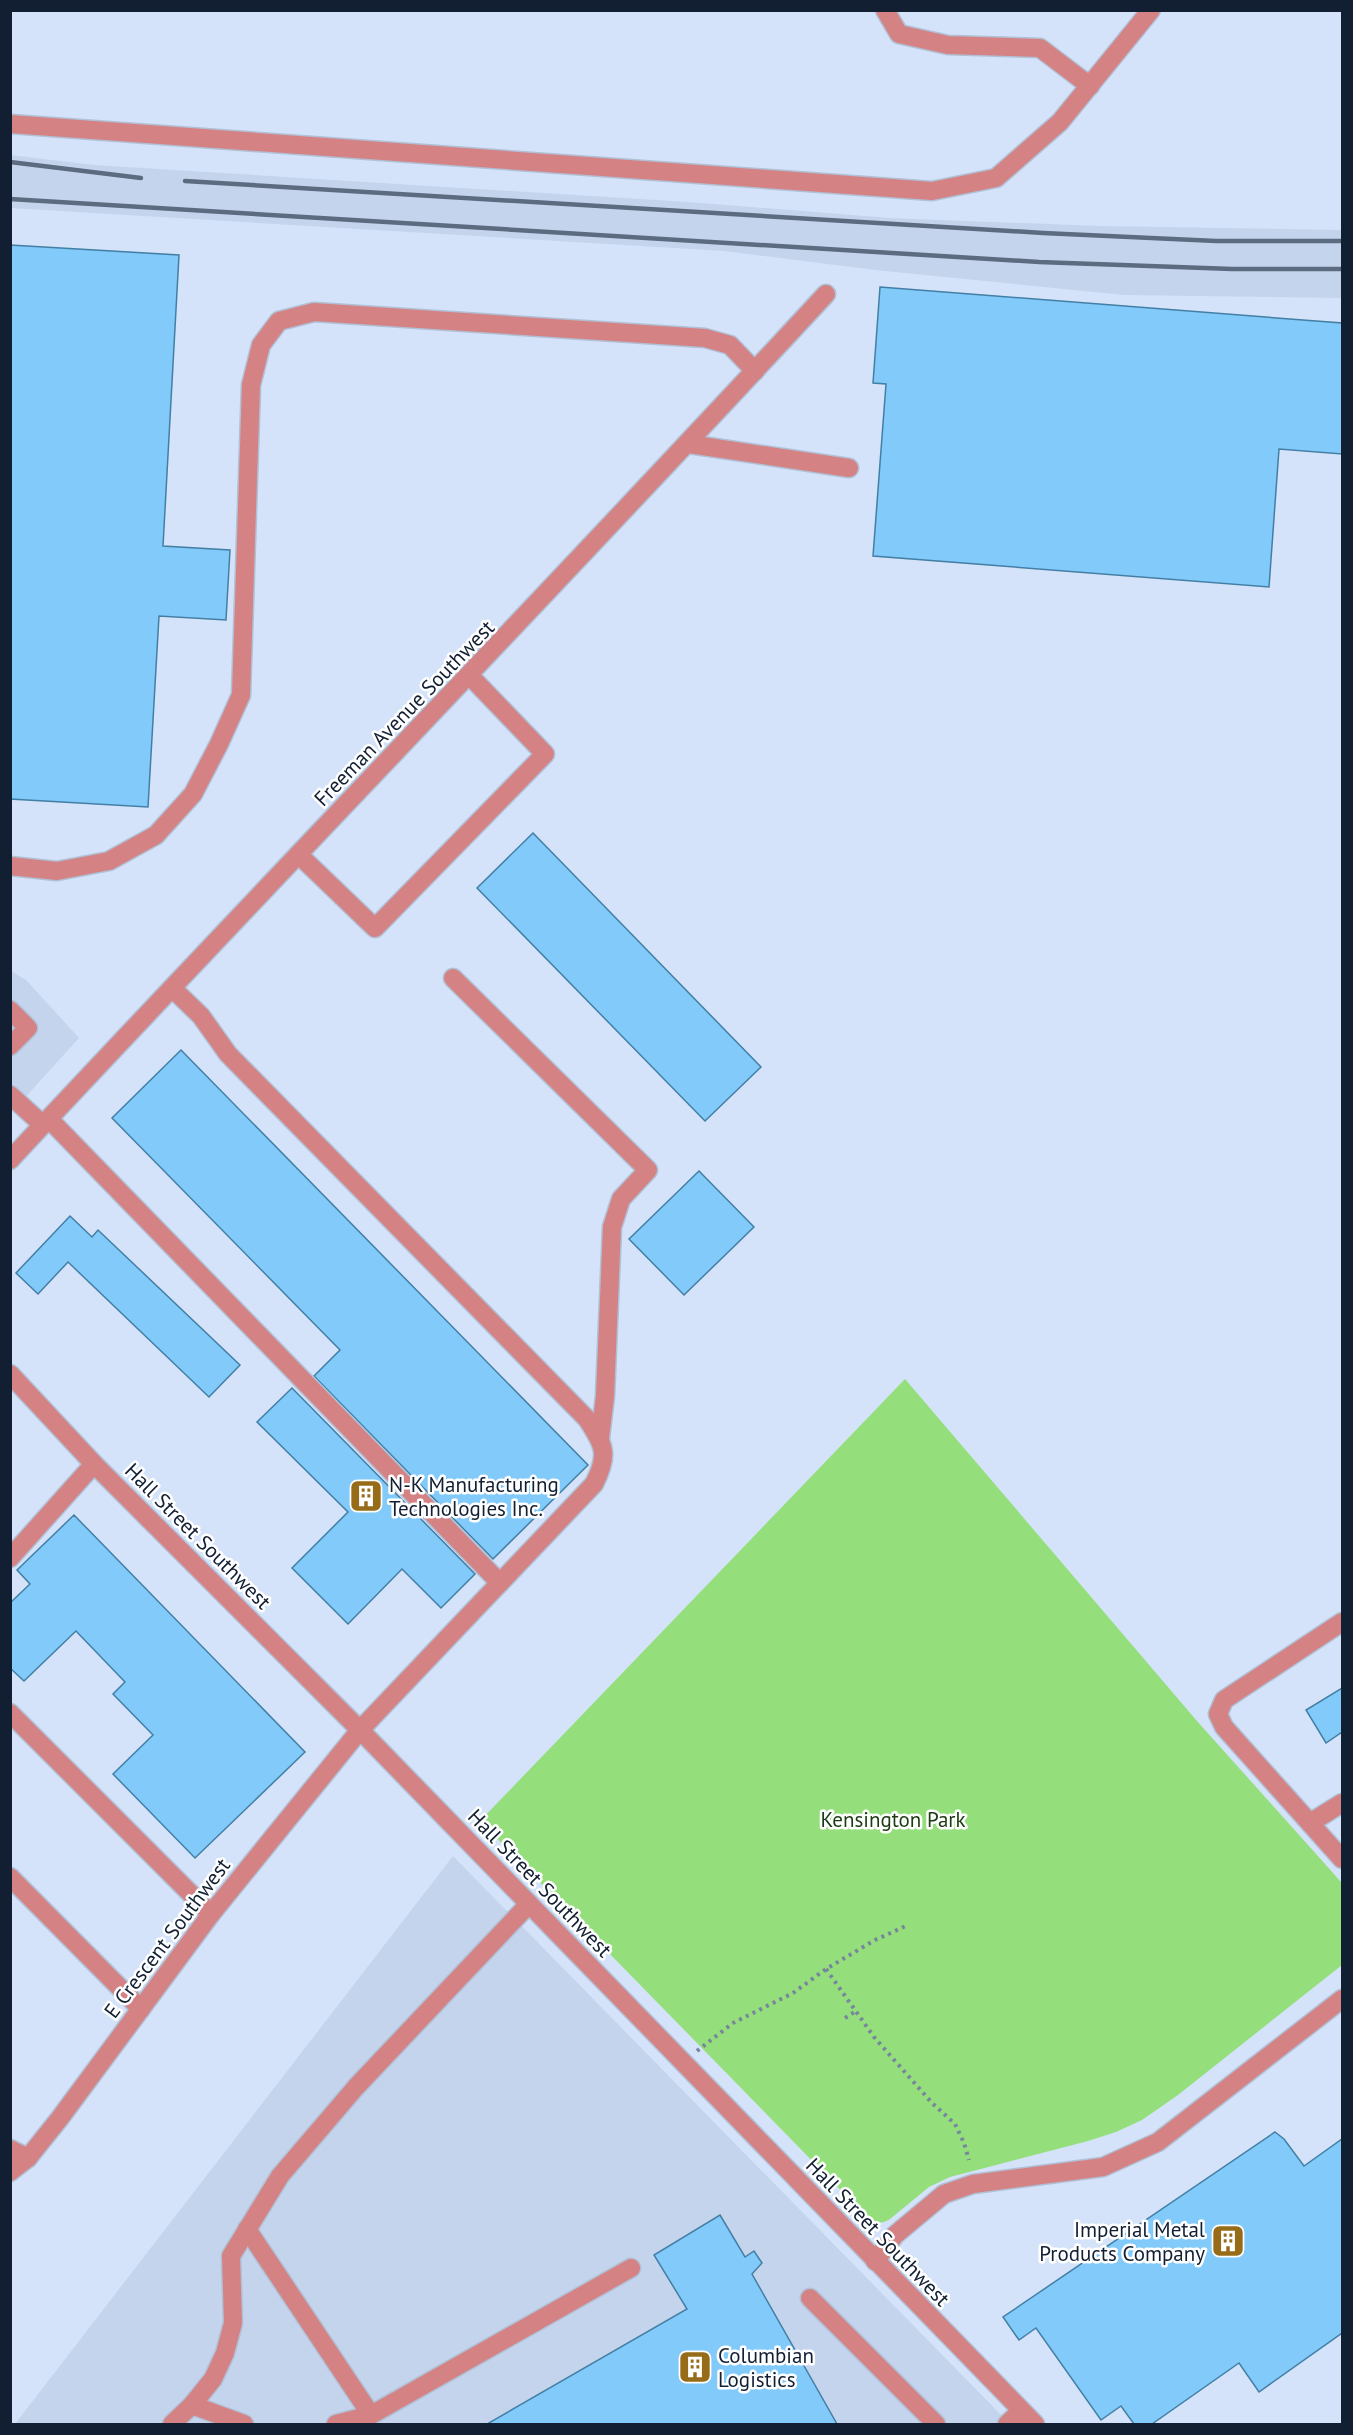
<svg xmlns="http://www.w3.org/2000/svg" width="1353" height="2435" font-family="'PT Sans',sans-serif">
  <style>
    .built { fill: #c5d4ed }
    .green { fill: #94df7b }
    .building { fill: #81cafa; stroke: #437fa5; stroke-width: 1.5 }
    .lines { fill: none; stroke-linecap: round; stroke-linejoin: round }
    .minor-casing { stroke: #b1c0d5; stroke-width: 21 }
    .path { stroke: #78869c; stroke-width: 4; stroke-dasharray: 3 4.5; stroke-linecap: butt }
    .minor { stroke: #d48284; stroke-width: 18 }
    .rail { stroke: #5d6b80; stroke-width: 4.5 }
    .labels { text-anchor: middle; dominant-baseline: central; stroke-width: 5; stroke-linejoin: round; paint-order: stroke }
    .street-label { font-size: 21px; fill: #121f33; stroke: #fff }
    .poi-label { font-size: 21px; fill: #121f33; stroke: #fff; text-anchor: start }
    .park-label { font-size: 21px; fill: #1b3b10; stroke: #fff }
  </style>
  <rect width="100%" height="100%" fill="#d4e3f9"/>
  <g class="built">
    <path d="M 10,155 L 94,165 L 688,202 L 890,218 L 1100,226 L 1342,230 L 1342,298 L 1124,295 L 875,270 L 724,251 L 11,208 Z"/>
    <path d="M 11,971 L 26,980 L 79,1038 L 11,1113 Z"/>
    <path d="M 453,1856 L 1010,2424 L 15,2424 Z"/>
  </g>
  <path class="green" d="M 905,1379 L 1197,1721 L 1342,1883 L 1342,1965 L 1178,2095 L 1142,2120 L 1116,2132 L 1088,2141 L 950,2177 L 929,2187 L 890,2219 C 880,2225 875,2223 867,2217 L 480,1821 Z"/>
  <g class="building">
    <path d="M 10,245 L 179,255 L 163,546 L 230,550 L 226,620 L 159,616 L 148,807 L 10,799 Z"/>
    <path d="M 880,287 L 1342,323 L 1342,454 L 1279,449 L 1269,587 L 873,556 L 886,384 L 873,383 Z"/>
    <path d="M 533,833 L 761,1067 L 705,1121 L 477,888 Z"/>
    <path d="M 181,1050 L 588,1465 L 493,1559 L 314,1376 L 340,1350 L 112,1118 Z"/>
    <path d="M 699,1171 L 754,1227 L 684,1295 L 629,1239 Z"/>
    <path d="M 70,1216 L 92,1237 L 98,1230 L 240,1365 L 209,1397 L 68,1262 L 38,1294 L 16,1273 Z"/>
    <path d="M 292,1388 L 475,1574 L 441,1608 L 402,1569 L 348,1624 L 292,1568 L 348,1512 L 257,1422 Z"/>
    <path d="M 74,1515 L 305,1752 L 195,1858 L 113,1774 L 153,1735 L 113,1694 L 125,1682 L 76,1631 L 24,1681 L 10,1668 L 10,1603 L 30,1584 L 17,1570 Z"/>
    <path d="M 1342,1688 L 1342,1732 L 1326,1743 L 1306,1710 Z"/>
    <path d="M 1275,2132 L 1284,2139 L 1304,2166 L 1342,2139 L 1342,2333 L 1259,2392 L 1239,2363 L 1152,2424 L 1134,2424 L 1121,2406 L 1101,2420 L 1036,2328 L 1019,2340 L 1003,2317 Z"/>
    <path d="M 720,2215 L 745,2257 L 754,2251 L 762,2263 L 752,2274 L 837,2424 L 487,2424 L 687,2309 L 654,2255 Z"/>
  </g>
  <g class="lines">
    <defs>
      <g id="minor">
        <path d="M 885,10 L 899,34 L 948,45 L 1040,48 L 1090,86"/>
        <path d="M 10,124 L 932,191 L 996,178 L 1060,122 L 1151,10"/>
        <path d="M 689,444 L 849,468"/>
        <path d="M 299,855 L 375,928 L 545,754 L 470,676"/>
        <path d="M 10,866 L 57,871 L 109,861 L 156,835 L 193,794 L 219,744 L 241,695 L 251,385 L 261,345 L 279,321 L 314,312 L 705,338 L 730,345 L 755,371"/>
        <path d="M 453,978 L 648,1170 L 621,1199 L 612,1227 L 605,1396 L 600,1438"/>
        <path d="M 10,1010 L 28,1028 L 10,1046"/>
        <path d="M 10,1095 L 43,1125"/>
        <path d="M 49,1119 L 500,1583"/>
        <path d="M 10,1160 C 281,870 557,585 826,294"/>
        <path d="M 10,1374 L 94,1464 L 360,1730 L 1035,2424"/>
        <path d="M 10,1558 L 94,1464"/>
        <path d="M 1342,1622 L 1224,1700 L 1218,1714 L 1224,1727 L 1342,1859"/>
        <path d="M 10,1713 L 211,1914"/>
        <path d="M 1310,1823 L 1342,1803"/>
        <path d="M 10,1877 L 141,2009"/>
        <path d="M 10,2149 L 28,2158"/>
        <path d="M 10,2172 L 28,2158 L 60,2118 L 211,1914 L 360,1730 L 594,1484 C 609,1455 605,1446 587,1419 L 228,1054 L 201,1016 L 172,988"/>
        <path d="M 247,2229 L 371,2415"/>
        <path d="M 875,2261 L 895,2235 L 944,2194 L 973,2184 L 1103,2167 L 1158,2142 L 1342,1999"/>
        <path d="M 810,2298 L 936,2424"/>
        <path d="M 192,2405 L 244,2424"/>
        <path d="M 172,2424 L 192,2405 L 213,2379 L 225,2353 L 233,2323 L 231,2256 L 280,2176 L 356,2087 L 529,1904"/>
        <path d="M 336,2424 L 371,2415 L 631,2268"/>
        <path d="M 1007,2424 L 1021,2411"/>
      </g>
    </defs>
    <use href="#minor" class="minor-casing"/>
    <g class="path">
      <path d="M 826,1969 L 874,2037 L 932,2103 L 955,2124 L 964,2143 L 969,2160"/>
      <path d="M 845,2018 L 856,2011"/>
      <path d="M 697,2051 L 733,2023 L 793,1993 L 826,1969 L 875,1940 L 908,1925"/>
    </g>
    <use href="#minor" class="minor"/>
    <g class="rail">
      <path d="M 10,162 L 141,178"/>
      <path d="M 185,181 L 1043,233 L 1216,241 L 1342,241"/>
      <path d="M 10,199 L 1039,262 L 1232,269 L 1342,269"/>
    </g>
  </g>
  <defs>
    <symbol id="building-square" viewBox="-11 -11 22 22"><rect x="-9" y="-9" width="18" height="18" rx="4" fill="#976c19" stroke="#fff"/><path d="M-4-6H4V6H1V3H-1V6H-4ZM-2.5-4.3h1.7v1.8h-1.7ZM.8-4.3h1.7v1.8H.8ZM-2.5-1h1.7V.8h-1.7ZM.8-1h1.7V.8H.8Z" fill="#fff"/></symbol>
  </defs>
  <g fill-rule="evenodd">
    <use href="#building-square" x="347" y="1477" width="38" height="38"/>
    <use href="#building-square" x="1209" y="2222" width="38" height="38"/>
    <use href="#building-square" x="676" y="2348" width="38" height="38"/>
  </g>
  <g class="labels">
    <g class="street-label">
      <text transform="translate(404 713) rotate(-46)">Freeman Avenue Southwest</text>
      <text transform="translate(198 1536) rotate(45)">Hall Street Southwest</text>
      <text transform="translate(540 1883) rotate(46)">Hall Street Southwest</text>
      <text transform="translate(167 1938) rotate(-53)">E Crescent Southwest</text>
      <text transform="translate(878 2232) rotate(46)">Hall Street Southwest</text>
    </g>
    <g class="poi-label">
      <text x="389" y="1484">N-K Manufacturing<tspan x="389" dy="24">Technologies Inc.</tspan></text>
      <text x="1205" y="2229" text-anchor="end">Imperial Metal<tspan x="1205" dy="24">Products Company</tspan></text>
      <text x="718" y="2355">Columbian<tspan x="718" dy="24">Logistics</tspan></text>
    </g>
    <g class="park-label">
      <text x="893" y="1819">Kensington Park</text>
    </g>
  </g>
  <rect width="1353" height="2435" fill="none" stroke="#121f33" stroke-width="24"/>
</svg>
